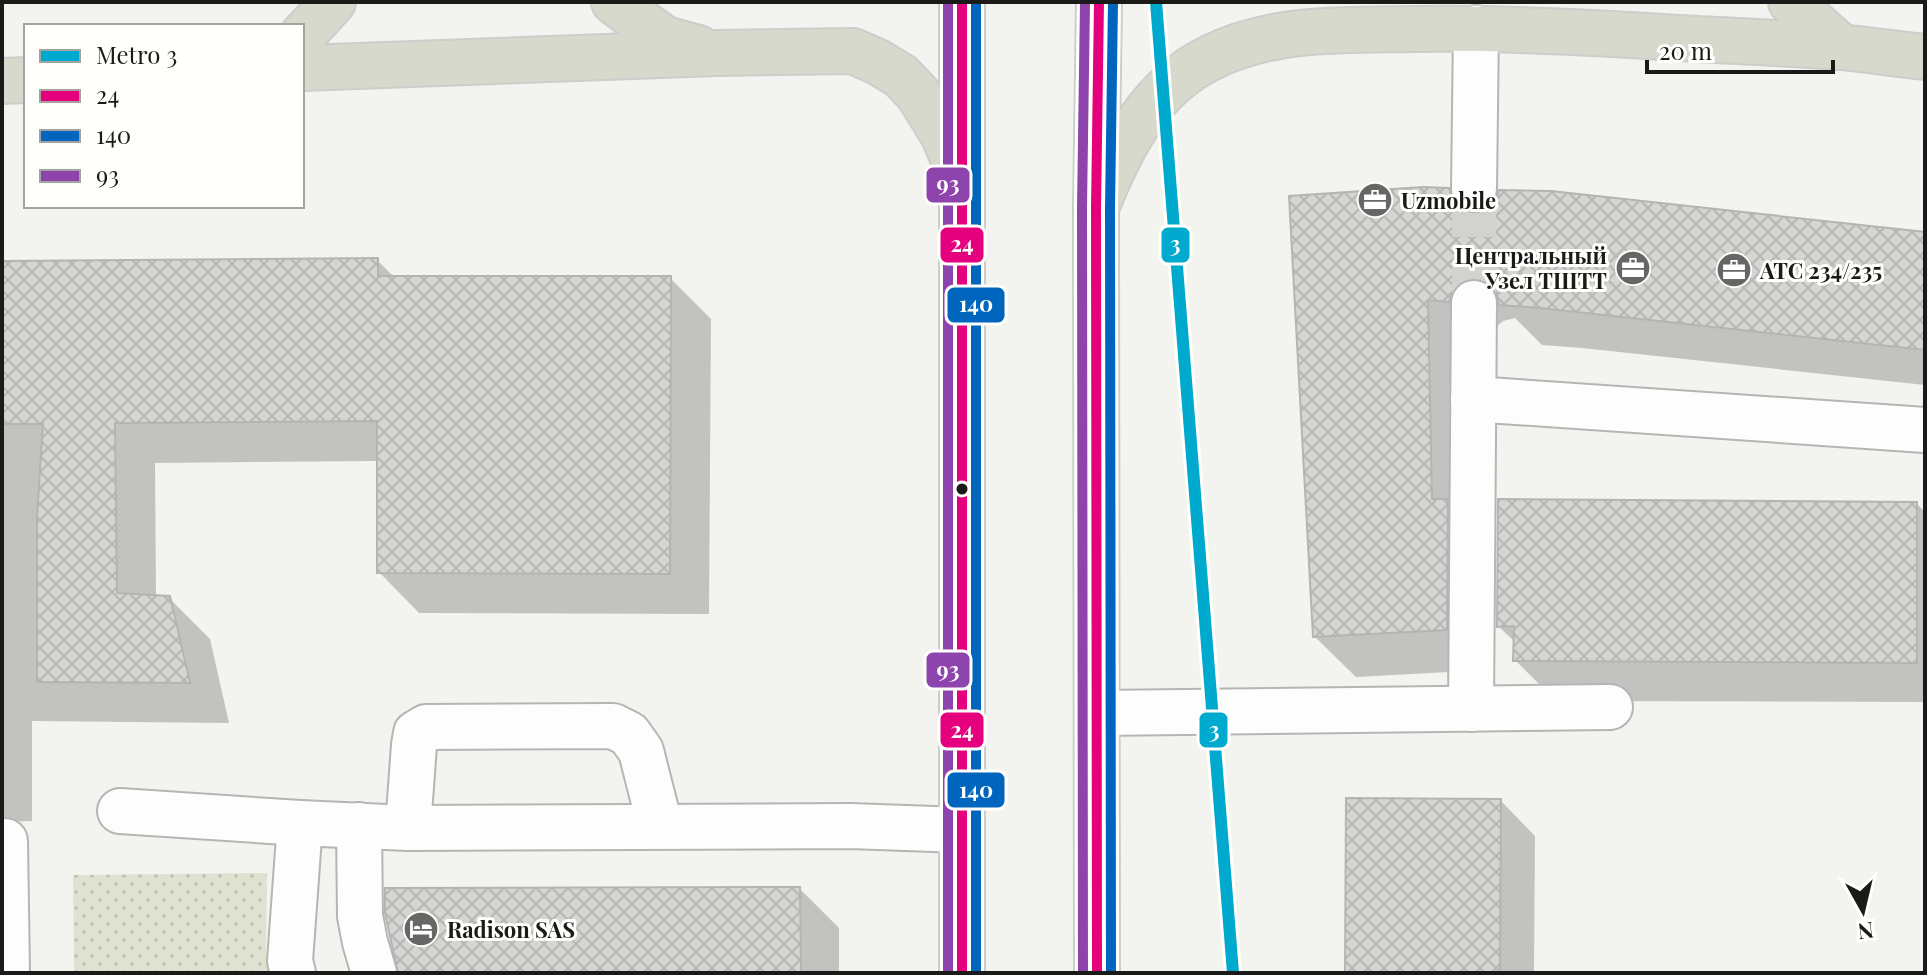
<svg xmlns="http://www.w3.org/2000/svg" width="1927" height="975" font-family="'Playfair Display',serif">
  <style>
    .grass { fill: url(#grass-dots) }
    .shadow { fill: #0003 }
    .building { fill: url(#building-cross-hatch); stroke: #b4b5b2; stroke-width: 2 }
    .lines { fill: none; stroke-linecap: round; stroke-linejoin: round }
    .minor-tunnel { stroke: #d2d3d0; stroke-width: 44; stroke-dasharray: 44 22; stroke-linecap: butt }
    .minor-casing { stroke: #b5b6b3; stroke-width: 48 }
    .major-casing { stroke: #cdcdcb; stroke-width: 48 }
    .highway-casing { stroke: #cdcdcb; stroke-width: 48 }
    .minor { stroke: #fdfdfd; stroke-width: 44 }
    .major { stroke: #e6e7e0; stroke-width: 44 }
    .highway { stroke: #d7d9cc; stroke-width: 44 }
    .bus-1-casing { stroke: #fffffe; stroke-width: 16 }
    .bus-2-casing { stroke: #fffffe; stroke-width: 16 }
    .bus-3-casing { stroke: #fffffe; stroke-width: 16 }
    .bus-1 { stroke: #e5007d; stroke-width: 10 }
    .bus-2 { stroke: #0065bd; stroke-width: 10 }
    .bus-3 { stroke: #8e44ad; stroke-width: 10 }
    .metro-1-casing { stroke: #fffffe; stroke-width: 18 }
    .metro-1 { stroke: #00a9ce; stroke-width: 12 }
    .bus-dot { fill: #1a1a18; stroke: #fffffe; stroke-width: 3 }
    .labels { text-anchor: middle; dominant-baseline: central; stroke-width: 6; stroke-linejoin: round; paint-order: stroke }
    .poi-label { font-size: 22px; font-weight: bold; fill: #1a1a18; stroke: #fffffe; text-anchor: start }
    .line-badge { stroke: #fffffe; stroke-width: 3 }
    .badge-label { font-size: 22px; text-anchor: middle; font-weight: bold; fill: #fff }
  </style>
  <defs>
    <pattern id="grass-dots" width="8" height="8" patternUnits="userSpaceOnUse" patternTransform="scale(2)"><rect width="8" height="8" fill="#dfe2d0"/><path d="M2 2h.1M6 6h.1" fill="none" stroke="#bfc1b2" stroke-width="1.8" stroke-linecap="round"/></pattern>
    <pattern id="building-cross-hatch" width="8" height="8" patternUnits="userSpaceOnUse" patternTransform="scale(2)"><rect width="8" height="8" fill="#d5d6d3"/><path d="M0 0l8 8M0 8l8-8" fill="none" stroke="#b6b7b4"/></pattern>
  </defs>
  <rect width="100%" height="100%" fill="#f3f4f0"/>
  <path class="grass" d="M 267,873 L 266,951 L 269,973 L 74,973 L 73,875 Z"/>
  <g class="shadow">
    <path d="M 1448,190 L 1474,216 L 1925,234 L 1925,385 L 1582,348 L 1542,345 L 1515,318 L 1503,321 L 1493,330 L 1486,670 L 1356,677 L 1315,637 Z"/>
    <path d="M 377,260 L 395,278 L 670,278 L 711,319 L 709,614 L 419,613 L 379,572 L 379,461 L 155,463 L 156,597 L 169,598 L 210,639 L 229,723 L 32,721 L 32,821 L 2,822 L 2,263 Z"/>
    <path d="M 1917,504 L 1925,512 L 1925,702 L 1556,701 L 1515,660 L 1516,643 L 1499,627 Z"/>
    <path d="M 1501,801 L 1535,836 L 1534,973 L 1347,973 Z"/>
    <path d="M 800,889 L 839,928 L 839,973 L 400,973 Z"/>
  </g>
  <g class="building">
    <path d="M 1423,187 L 1449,188 L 1453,202 L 1462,211 L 1473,214 L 1487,210 L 1496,201 L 1499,190 L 1551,191 L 1925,232 L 1925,350 L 1540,308 L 1499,305 L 1496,291 L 1487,282 L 1475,278 L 1462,281 L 1453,290 L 1449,302 L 1428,300 L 1432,499 L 1448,499 L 1447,630 L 1313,637 L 1289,196 Z"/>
    <path d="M 378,258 L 378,276 L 671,276 L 670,574 L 377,573 L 377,421 L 115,423 L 117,593 L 170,596 L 190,683 L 37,682 L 37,518 L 43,424 L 2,424 L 2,261 Z"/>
    <path d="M 1498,499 L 1917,502 L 1917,663 L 1513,661 L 1514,626 L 1497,627 Z"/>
    <path d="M 1346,798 L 1501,799 L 1500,973 L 1345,973 Z"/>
    <path d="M 800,887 L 801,973 L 398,973 L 385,913 L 385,888 Z"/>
  </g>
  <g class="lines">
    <path class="minor-tunnel" d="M 1474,303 L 1474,189"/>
    <defs>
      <g id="minor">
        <path d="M 1474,189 L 1476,28"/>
        <path d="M 1473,399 L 1925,430"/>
        <path d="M 1471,709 L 1474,303"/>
        <path d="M 1097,713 L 1610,707"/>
        <path d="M 120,811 L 300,823"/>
        <path d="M 359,825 L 360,916 L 365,942 L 374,973"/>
        <path d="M 408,828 L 414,745 L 416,733 L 426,727 L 613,726 L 629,734 L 641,751 L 660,826"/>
        <path d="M 5,841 L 7,973"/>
        <path d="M 293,973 L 290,961 L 300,823 L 408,828 L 850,826 L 962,830"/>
      </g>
      <g id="major">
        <path d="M 962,973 L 962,2"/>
        <path d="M 1097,973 L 1096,208 L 1099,2"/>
      </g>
      <g id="highway">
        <path d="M 614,2 L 665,39 L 698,48"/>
        <path d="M 1791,2 L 1841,47"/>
        <path d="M 302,36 L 333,2"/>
        <path d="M 302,68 L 717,53 L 853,51 L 878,62 L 901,76 L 918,94 L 943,134 L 953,158 L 962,205"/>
        <path d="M 2,81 L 26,80"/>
        <path d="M 1096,208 C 1120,148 1149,88 1210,58 C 1273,26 1348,30 1418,29 C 1505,28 1591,32 1678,38 C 1732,41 1787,43 1841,47 C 1869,50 1897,54 1925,57"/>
      </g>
    </defs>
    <use href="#minor" class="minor-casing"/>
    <use href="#major" class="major-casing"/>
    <use href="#highway" class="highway-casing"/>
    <use href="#minor" class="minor"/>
    <use href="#major" class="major"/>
    <use href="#highway" class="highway"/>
    <defs>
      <g id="bus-1">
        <path d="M 962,2 L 962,973"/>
        <path d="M 1097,973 L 1096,208 L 1099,2"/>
      </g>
      <g id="bus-2">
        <path d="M 976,2 L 976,973"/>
        <path d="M 1111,973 L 1110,208 L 1113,2"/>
      </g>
      <g id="bus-3">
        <path d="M 948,2 L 948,973"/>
        <path d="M 1083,973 L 1082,208 L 1085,2"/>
      </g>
    </defs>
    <use href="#bus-1" class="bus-1-casing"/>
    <use href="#bus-2" class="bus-2-casing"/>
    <use href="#bus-3" class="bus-3-casing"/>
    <use href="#bus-1" class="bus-1"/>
    <use href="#bus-2" class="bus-2"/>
    <use href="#bus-3" class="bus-3"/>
    <defs>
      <path id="metro-1" d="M 1156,2 L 1233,973"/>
    </defs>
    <use href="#metro-1" class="metro-1-casing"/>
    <use href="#metro-1" class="metro-1"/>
  </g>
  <defs>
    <symbol id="office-disc" viewBox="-11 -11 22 22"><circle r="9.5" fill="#666664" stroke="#fffffe"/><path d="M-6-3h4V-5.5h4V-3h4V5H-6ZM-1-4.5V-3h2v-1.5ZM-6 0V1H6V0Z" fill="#fff"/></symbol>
    <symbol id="hotel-disc" viewBox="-11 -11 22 22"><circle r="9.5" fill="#666664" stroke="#fffffe"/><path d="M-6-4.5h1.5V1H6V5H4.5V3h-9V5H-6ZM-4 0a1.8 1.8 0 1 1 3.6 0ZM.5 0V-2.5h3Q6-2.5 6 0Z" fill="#fff"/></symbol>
  </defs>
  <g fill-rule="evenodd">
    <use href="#office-disc" x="1355" y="180" width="40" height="40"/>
    <use href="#office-disc" x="1613" y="248" width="40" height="40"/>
    <use href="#office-disc" x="1714" y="250" width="40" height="40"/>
    <use href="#hotel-disc" x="401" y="909" width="40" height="40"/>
  </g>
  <circle class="bus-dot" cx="962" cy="489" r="7"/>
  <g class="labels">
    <g class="poi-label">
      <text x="1401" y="200">Uzmobile</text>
      <text x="1607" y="255" text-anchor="end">Центральный<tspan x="1607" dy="25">Узел ТШТТ</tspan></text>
      <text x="1760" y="270">ATC 234/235</text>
      <text x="447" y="929">Radison SAS</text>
    </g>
  </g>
  <g class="line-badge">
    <rect x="925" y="166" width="46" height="38" rx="8" fill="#8e44ad"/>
    <rect x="939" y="226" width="46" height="38" rx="8" fill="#e5007d"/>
    <rect x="1160" y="226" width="31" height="38" rx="8" fill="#00a9ce"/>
    <rect x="946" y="286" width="60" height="38" rx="8" fill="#0065bd"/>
    <rect x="925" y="651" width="46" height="38" rx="8" fill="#8e44ad"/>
    <rect x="939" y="711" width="46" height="38" rx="8" fill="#e5007d"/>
    <rect x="1198" y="711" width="31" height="38" rx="8" fill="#00a9ce"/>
    <rect x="946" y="771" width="60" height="38" rx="8" fill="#0065bd"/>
  </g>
  <g class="badge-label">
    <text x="948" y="192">93</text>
    <text x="962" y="252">24</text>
    <text x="1175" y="252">3</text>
    <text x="976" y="312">140</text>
    <text x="948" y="678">93</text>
    <text x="962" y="738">24</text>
    <text x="1214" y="738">3</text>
    <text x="976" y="798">140</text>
  </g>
  <rect width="1927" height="975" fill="none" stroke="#1a1a18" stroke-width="8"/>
  <rect x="24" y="24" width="280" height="184" fill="#fffffe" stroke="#a3a3a2" stroke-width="2"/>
  <rect x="40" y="50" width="40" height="12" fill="#00a9ce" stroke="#a3a3a2" stroke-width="2"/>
  <text x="96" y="64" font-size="24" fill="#1a1a18">Metro 3</text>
  <rect x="40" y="90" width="40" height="12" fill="#e5007d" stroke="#a3a3a2" stroke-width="2"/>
  <text x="96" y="104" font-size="24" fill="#1a1a18">24</text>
  <rect x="40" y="130" width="40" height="12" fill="#0065bd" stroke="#a3a3a2" stroke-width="2"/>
  <text x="96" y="144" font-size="24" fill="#1a1a18">140</text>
  <rect x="40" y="170" width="40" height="12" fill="#8e44ad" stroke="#a3a3a2" stroke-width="2"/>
  <text x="96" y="184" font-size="24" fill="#1a1a18">93</text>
  <g transform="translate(1863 911) rotate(172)" stroke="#fffffe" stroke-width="6" paint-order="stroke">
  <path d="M0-6L14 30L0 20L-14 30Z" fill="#1a1a18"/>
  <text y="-12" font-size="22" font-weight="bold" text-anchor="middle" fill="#1a1a18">N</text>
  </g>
  <path d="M1647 60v12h186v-12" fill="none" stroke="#1a1a18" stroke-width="4"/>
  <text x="1659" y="60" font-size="24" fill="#1a1a18" stroke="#fffffe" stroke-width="6" paint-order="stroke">20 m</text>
</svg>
